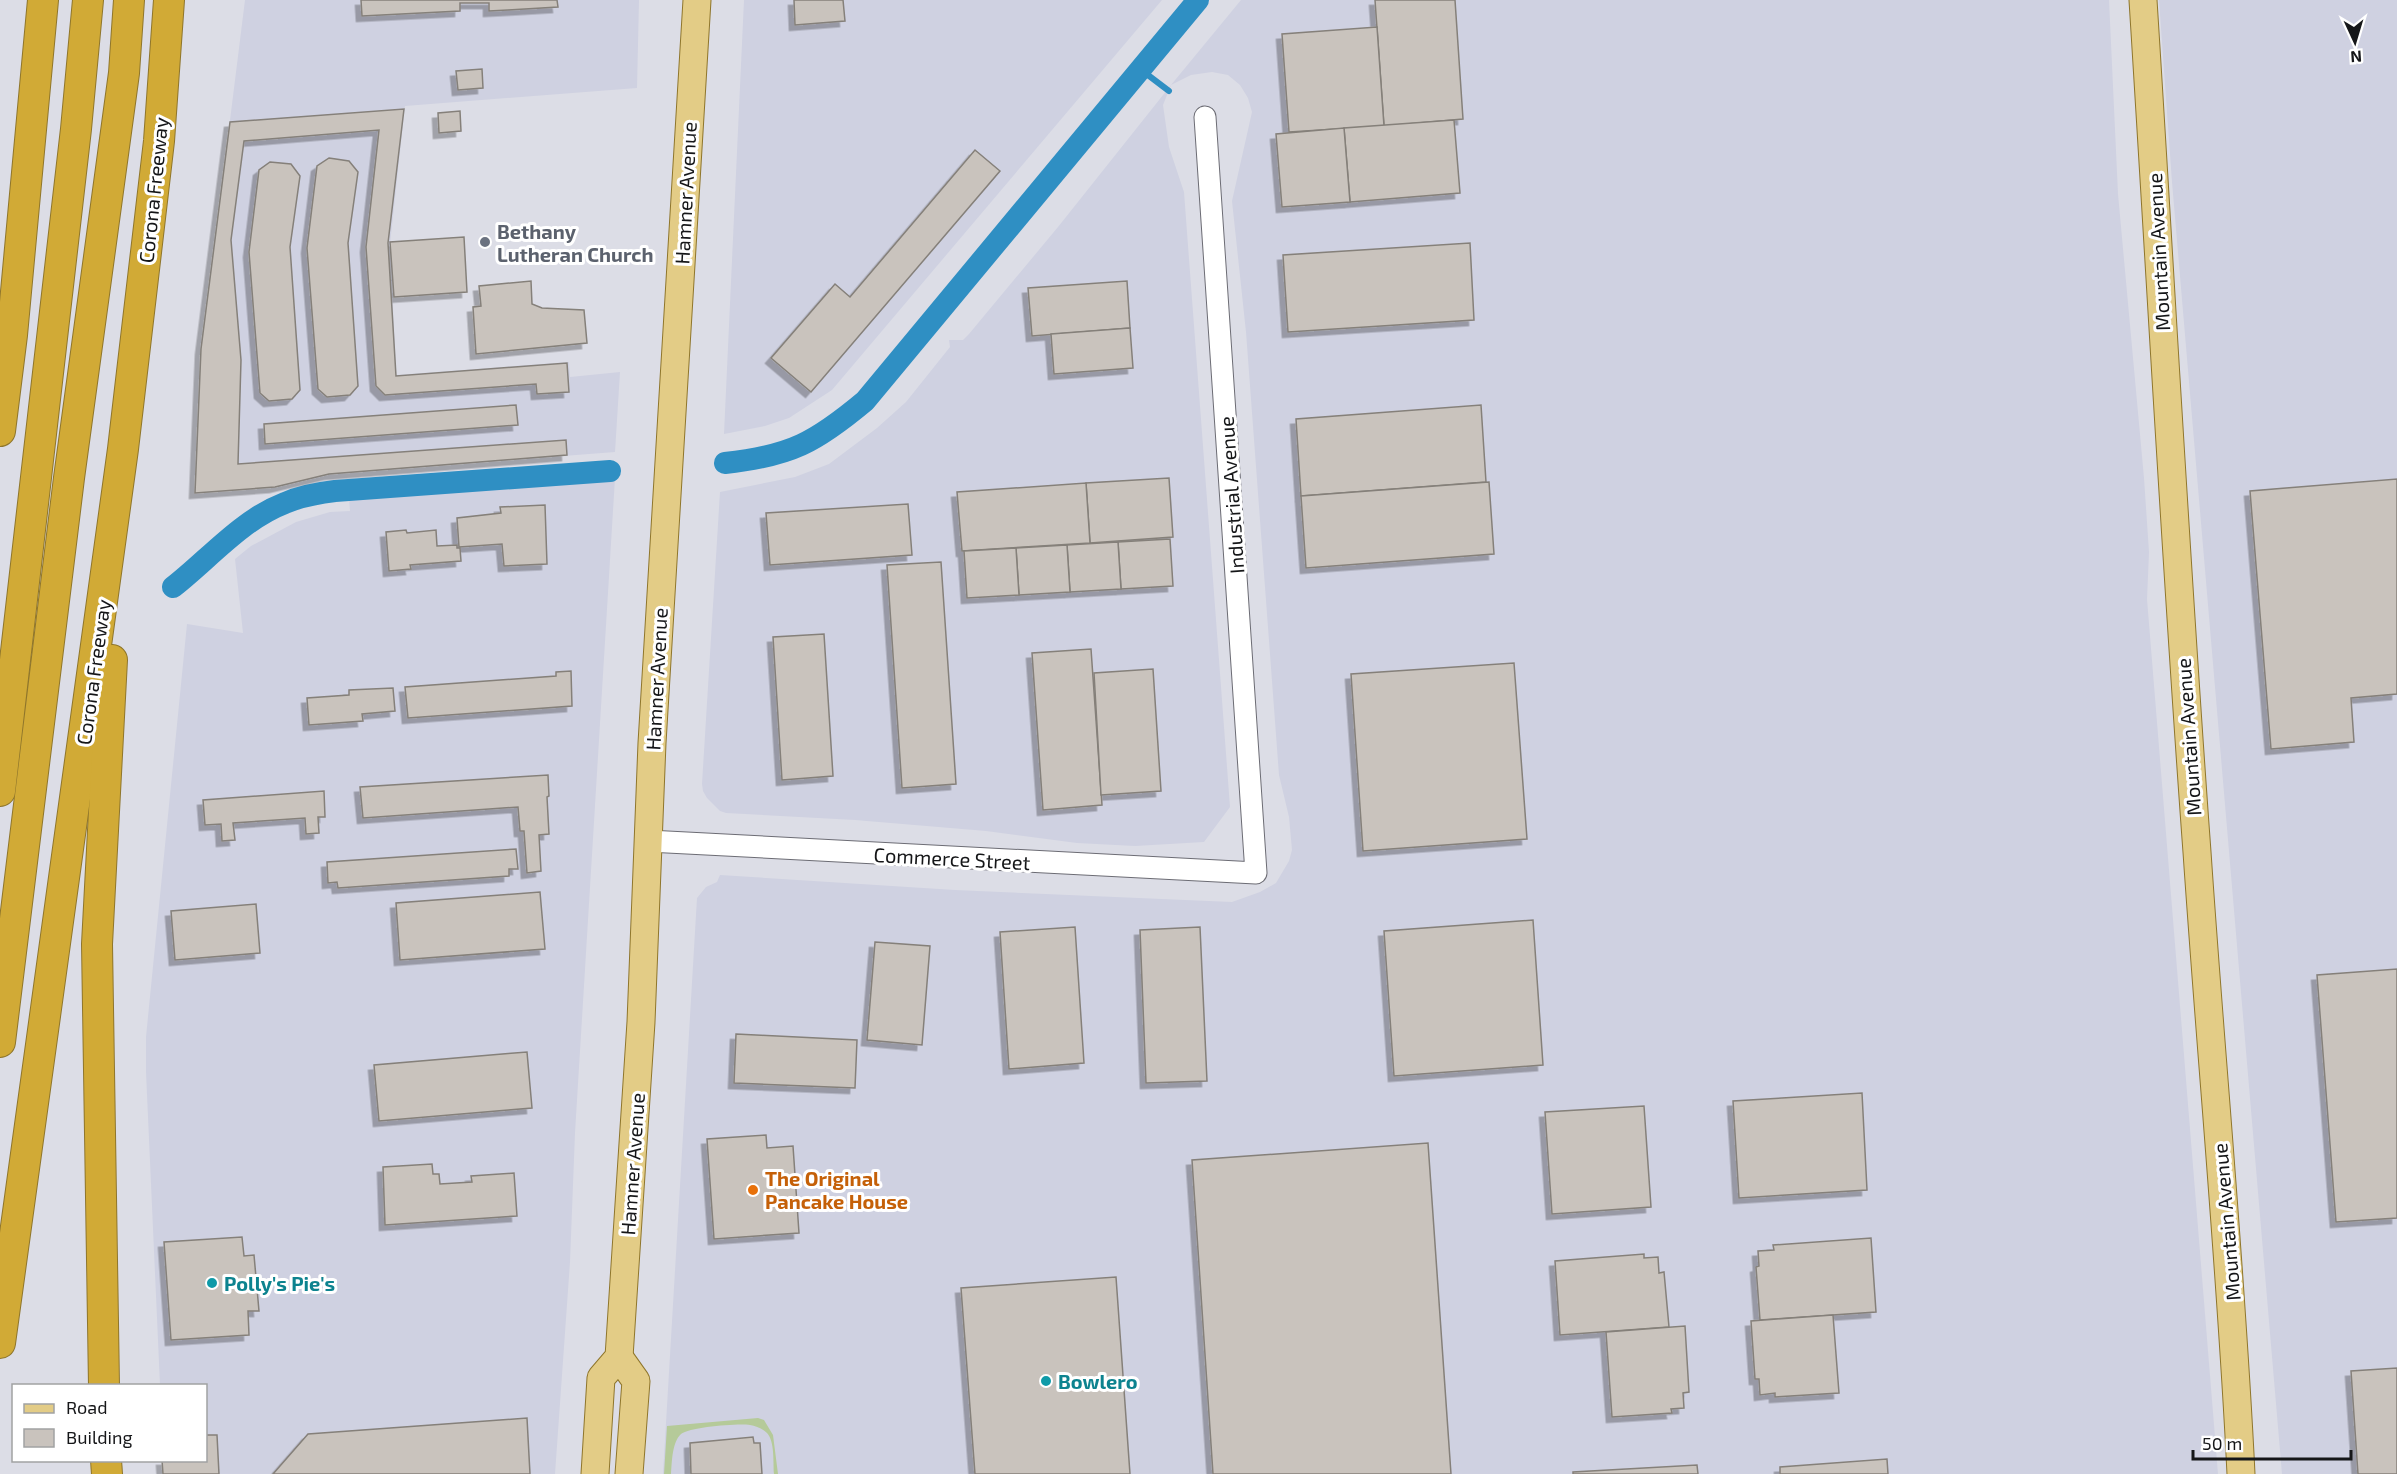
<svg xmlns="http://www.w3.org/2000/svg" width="2397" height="1474" font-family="'Exo 2',sans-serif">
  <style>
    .built { fill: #cfd1e1 }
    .green { fill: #b5ca99 }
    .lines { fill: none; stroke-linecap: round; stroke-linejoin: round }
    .stream { stroke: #2f8fc3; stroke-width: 6 }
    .canal { stroke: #2f8fc3; stroke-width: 22 }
    .building { fill: #c9c3bd; stroke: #85807a; stroke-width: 1.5; filter: url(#shadow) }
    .minor-casing { stroke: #6c6c74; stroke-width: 23 }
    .major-casing { stroke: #8f762c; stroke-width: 29 }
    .highway-casing { stroke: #8f762c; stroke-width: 32 }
    .minor { stroke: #fff; stroke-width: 21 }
    .major { stroke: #e3cc86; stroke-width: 27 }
    .highway { stroke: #d1aa36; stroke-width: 30 }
    .worship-dot { fill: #6b7280; stroke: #fff; stroke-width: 2 }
    .food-dot { fill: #e8710a; stroke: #fff; stroke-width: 2 }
    .culture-dot { fill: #0f9aa8; stroke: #fff; stroke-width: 2 }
    .labels { text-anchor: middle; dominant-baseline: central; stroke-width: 6; stroke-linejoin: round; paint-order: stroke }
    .street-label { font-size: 20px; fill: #151618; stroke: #fff }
    .worship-label { font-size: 20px; font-weight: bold; fill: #5b616d; stroke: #fff; text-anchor: start }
    .food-label { font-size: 20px; font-weight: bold; fill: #c56008; stroke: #fff; text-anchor: start }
    .culture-label { font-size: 20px; font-weight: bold; fill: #0d838f; stroke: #fff; text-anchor: start }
  </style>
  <defs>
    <filter id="shadow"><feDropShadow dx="-5.5" dy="5.5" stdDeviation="0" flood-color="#0004"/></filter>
  </defs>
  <rect width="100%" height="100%" fill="#dcdde6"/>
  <g class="built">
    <path d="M 245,0 L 639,0 L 637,88 L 405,106 L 390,244 L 396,375 L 569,362 L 570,377 L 620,372 L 615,452 L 329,474 L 275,487 L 195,493 L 201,353 Z"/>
    <path d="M 744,0 L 1162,0 L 832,390 L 789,418 L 765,426 L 724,434 Z"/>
    <path d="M 1241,0 L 2109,0 L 2118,194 L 2144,478 L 2149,552 L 2147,599 L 2218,1474 L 663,1474 L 697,898 L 706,887 L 717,882 L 720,875 L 955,890 L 1232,902 L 1260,892 L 1276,883 L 1289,861 L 1292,850 L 1289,817 L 1279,775 L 1246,332 L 1232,201 L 1252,112 L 1248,98 L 1240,85 L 1228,75 L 1212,72 L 1191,75 L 1171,85 L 1163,105 L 1169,147 L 1184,192 L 1230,807 L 1204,842 L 1135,846 L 1077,843 L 986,831 L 855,820 L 726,813 L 720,811 L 707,798 L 703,791 L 702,784 L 720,492 L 795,477 L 829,464 L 877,428 L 906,402 L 950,347 L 949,340 L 963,340 L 969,334 L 1058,227 L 1171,85 Z"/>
    <path d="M 2159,0 L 2397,0 L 2397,1474 L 2282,1474 L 2172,182 Z"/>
    <path d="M 615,478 L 575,1133 L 570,1262 L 555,1474 L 163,1474 L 206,1460 L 206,1386 L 160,1385 L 146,1072 L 146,1037 L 187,624 L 243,633 L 235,559 L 251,546 L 296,522 L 330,512 L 350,511 L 349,498 Z"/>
  </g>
  <path class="green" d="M 758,1418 L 764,1420 L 773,1435 L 778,1474 L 774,1474 C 773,1462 775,1442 767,1433 C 763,1429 756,1426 750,1425 C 739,1423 690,1427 681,1434 C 672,1442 672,1462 671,1474 L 664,1474 L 667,1426 Z"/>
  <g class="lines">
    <path class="stream" d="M 1140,69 L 1169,91"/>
    <g class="canal">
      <path d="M 725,463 C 791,456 816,442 865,401 L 1198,0"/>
      <path d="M 173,587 C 209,559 241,520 285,503 C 301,496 318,493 335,491 L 610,471"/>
    </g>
  </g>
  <g class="building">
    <path d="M 361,0 L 557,0 L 558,7 L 489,11 L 489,3 L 460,3 L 460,11 L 362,16 Z"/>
    <path d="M 794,0 L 843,0 L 845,21 L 795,25 Z"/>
    <path d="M 1375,0 L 1455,0 L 1463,119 L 1384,126 Z"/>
    <path d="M 1377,27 L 1384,126 L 1289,132 L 1282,34 Z"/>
    <path d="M 482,69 L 483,88 L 458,90 L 456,71 Z"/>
    <path d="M 404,109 L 388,243 L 396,376 L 567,363 L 569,392 L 537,394 L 536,384 L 385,395 L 376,386 L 366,247 L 379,130 L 244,141 L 231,240 L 241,360 L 238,464 L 566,440 L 567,455 L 329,474 L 275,487 L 195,493 L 201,349 L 230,122 Z"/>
    <path d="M 460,111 L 461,131 L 439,133 L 438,113 Z"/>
    <path d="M 1454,120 L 1460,193 L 1350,202 L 1344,128 Z"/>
    <path d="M 1344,128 L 1350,202 L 1282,207 L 1276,134 Z"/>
    <path d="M 975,150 L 1000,171 L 811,392 L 771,358 L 835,284 L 850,297 Z"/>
    <path d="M 329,158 L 349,161 L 358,172 L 348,243 L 358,386 L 350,395 L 327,397 L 318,389 L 307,248 L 317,166 Z"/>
    <path d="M 270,162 L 291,164 L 300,176 L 290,247 L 300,390 L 292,399 L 269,401 L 260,393 L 249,252 L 259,170 Z"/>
    <path d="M 464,237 L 467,292 L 394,297 L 390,242 Z"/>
    <path d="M 1470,243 L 1474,320 L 1288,332 L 1283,255 Z"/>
    <path d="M 531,281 L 532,304 L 542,308 L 584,310 L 587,343 L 476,354 L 473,307 L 481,306 L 479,286 Z"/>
    <path d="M 1127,281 L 1130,328 L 1032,336 L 1028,288 Z"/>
    <path d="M 1130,328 L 1133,368 L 1054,374 L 1051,334 Z"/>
    <path d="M 516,405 L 518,425 L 265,444 L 264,424 Z"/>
    <path d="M 1481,405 L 1486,482 L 1301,496 L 1296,419 Z"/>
    <path d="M 1169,478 L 1173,537 L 1090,543 L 1086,483 Z"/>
    <path d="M 2397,479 L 2397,694 L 2351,698 L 2354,742 L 2271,749 L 2250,491 Z"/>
    <path d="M 1489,482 L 1494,554 L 1306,568 L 1301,496 Z"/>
    <path d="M 1086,483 L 1090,543 L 962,551 L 957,492 Z"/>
    <path d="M 908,504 L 912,555 L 770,565 L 766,513 Z"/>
    <path d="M 545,505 L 547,564 L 504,566 L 502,544 L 459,547 L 457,518 L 501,513 L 500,507 Z"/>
    <path d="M 406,530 L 407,533 L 436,530 L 437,546 L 457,545 L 457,548 L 460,548 L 461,561 L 410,565 L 411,569 L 389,571 L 386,532 Z"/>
    <path d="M 1170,539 L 1173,586 L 1121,589 L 1118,542 Z"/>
    <path d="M 1118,542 L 1121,589 L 1070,592 L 1067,545 Z"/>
    <path d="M 1067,545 L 1070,592 L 1019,595 L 1016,548 Z"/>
    <path d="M 1016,548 L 1019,595 L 967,598 L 964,551 Z"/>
    <path d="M 941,562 L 956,784 L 902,788 L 887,565 Z"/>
    <path d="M 824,634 L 833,776 L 782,780 L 773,637 Z"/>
    <path d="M 1091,649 L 1102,805 L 1043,810 L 1032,653 Z"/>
    <path d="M 1514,663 L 1527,839 L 1363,851 L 1351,674 Z"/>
    <path d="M 1153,669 L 1161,791 L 1101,795 L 1094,673 Z"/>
    <path d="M 571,671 L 572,706 L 408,718 L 405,687 L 556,676 L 556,672 Z"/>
    <path d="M 393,688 L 395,711 L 362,714 L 363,721 L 309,725 L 307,698 L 349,695 L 349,690 Z"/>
    <path d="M 548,775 L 549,796 L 547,797 L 549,834 L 539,835 L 541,871 L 527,873 L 524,831 L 520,831 L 518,807 L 363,818 L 360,787 Z"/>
    <path d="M 324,791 L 325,817 L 318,817 L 319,833 L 306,834 L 305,818 L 233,823 L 235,840 L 222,841 L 221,824 L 205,825 L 203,800 Z"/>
    <path d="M 516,849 L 518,869 L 509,869 L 509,876 L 338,888 L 337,882 L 328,883 L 327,862 Z"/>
    <path d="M 540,892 L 545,949 L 400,960 L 396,903 Z"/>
    <path d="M 256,904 L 260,953 L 175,960 L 171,911 Z"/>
    <path d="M 1533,920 L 1543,1065 L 1394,1076 L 1384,931 Z"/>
    <path d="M 1075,927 L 1084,1063 L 1009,1069 L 1000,932 Z"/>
    <path d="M 1200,927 L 1207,1081 L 1146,1083 L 1140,930 Z"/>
    <path d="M 875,942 L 930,946 L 922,1045 L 867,1040 Z"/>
    <path d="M 2397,969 L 2397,1218 L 2336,1222 L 2317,975 Z"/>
    <path d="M 736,1034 L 857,1040 L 855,1088 L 734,1083 Z"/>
    <path d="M 527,1052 L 532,1108 L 379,1121 L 374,1065 Z"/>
    <path d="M 1862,1093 L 1867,1190 L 1739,1198 L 1733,1101 Z"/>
    <path d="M 1644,1106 L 1651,1207 L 1552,1214 L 1545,1112 Z"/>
    <path d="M 766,1135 L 767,1148 L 793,1146 L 799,1233 L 714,1239 L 707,1139 Z"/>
    <path d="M 1428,1143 L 1451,1474 L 1213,1474 L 1192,1160 Z"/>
    <path d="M 432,1164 L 433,1174 L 439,1174 L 440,1184 L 472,1182 L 471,1176 L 514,1173 L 517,1216 L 385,1225 L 383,1167 Z"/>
    <path d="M 242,1237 L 244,1256 L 254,1255 L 259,1311 L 248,1311 L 249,1335 L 171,1340 L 164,1242 Z"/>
    <path d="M 1871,1238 L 1876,1312 L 1760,1320 L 1756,1267 L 1759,1266 L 1758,1251 L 1774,1250 L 1773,1245 Z"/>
    <path d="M 1644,1254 L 1644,1258 L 1658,1257 L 1659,1273 L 1664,1272 L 1669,1327 L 1560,1335 L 1555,1261 Z"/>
    <path d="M 1116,1277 L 1130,1474 L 975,1474 L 961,1288 Z"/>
    <path d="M 1833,1315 L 1839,1393 L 1775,1397 L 1775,1393 L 1760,1395 L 1759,1379 L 1755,1379 L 1751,1321 Z"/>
    <path d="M 1685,1326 L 1689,1392 L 1683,1393 L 1684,1408 L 1671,1409 L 1672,1413 L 1612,1417 L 1606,1332 Z"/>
    <path d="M 2397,1368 L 2397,1474 L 2358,1474 L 2351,1371 Z"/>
    <path d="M 527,1418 L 530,1474 L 273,1474 L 308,1434 Z"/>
    <path d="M 206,1435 L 217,1435 L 219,1474 L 163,1474 L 162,1460 L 206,1460 Z"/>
    <path d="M 753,1437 L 754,1443 L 760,1443 L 762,1474 L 691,1474 L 690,1443 Z"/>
    <path d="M 1887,1459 L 1888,1474 L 1780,1474 L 1780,1467 Z"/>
    <path d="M 1697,1465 L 1698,1474 L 1573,1474 L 1573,1472 Z"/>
  </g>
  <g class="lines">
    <defs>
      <path id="minor" d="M 648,841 L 1256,873 L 1205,117"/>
      <g id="major">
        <path d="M 2143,0 C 2161,284 2176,568 2197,852 C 2211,1059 2231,1266 2241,1474"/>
        <path d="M 619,1357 L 636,1381 L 629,1474"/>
        <path d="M 595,1474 L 601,1378 L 619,1357 L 641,1022 L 652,743 L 697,0"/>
      </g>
      <g id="highway">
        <path d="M 0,431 L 12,335 L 43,0"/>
        <path d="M 0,791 L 76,129 L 88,0"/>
        <path d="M 0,1042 L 69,478 L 124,73 L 129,0"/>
        <path d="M 0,1343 L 123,449 L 159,141 L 169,0"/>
        <path d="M 104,1386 L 97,944 L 112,660"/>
        <path d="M 106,1460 L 107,1474"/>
      </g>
    </defs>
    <use href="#minor" class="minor-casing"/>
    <use href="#major" class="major-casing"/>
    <use href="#highway" class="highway-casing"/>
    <use href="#minor" class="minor"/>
    <use href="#major" class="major"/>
    <use href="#highway" class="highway"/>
  </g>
  <circle class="worship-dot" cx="485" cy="242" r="6"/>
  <circle class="food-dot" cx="753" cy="1190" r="6"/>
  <g class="culture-dot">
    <circle cx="212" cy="1283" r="6"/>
    <circle cx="1046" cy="1381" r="6"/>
  </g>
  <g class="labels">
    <g class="street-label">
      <text transform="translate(153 190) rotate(-84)">Corona Freeway</text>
      <text transform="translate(685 193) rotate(-87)">Hamner Avenue</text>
      <text transform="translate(2158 252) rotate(-93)">Mountain Avenue</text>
      <text transform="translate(1231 495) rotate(-94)">Industrial Avenue</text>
      <text transform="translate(93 672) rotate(-82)">Corona Freeway</text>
      <text transform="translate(656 679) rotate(-87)">Hamner Avenue</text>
      <text transform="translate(2188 737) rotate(-94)">Mountain Avenue</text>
      <text transform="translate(952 858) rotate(3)">Commerce Street</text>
      <text transform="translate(632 1164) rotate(-86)">Hamner Avenue</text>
      <text transform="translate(2226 1222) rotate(-95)">Mountain Avenue</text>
    </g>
    <g class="worship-label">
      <text x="497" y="231">Bethany<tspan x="497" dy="23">Lutheran Church</tspan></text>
    </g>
    <g class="food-label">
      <text x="765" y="1178">The Original<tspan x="765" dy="23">Pancake House</tspan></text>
    </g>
    <g class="culture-label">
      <text x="224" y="1283">Polly's Pie's</text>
      <text x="1058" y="1381">Bowlero</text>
    </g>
  </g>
  <rect x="12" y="1384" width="195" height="78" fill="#ffffff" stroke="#a1a2a3" stroke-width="1.5"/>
  <rect x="24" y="1404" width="30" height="9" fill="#e3cc86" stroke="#a1a2a3" stroke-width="1.5"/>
  <text x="66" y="1414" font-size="18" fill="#151618">Road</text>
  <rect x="24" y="1429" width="30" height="18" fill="#c9c3bd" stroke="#a1a2a3" stroke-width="1.5"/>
  <text x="66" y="1444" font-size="18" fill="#151618">Building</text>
  <g transform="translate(2355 42) rotate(176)" stroke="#ffffff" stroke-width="4.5" paint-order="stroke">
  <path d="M0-4.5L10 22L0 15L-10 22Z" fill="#151618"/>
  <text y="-9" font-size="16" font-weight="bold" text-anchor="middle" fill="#151618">N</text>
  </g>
  <path d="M2193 1450v9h158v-9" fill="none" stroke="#151618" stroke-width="3"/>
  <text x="2202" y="1450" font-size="18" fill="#151618" stroke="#ffffff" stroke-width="4.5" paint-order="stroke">50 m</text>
</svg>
